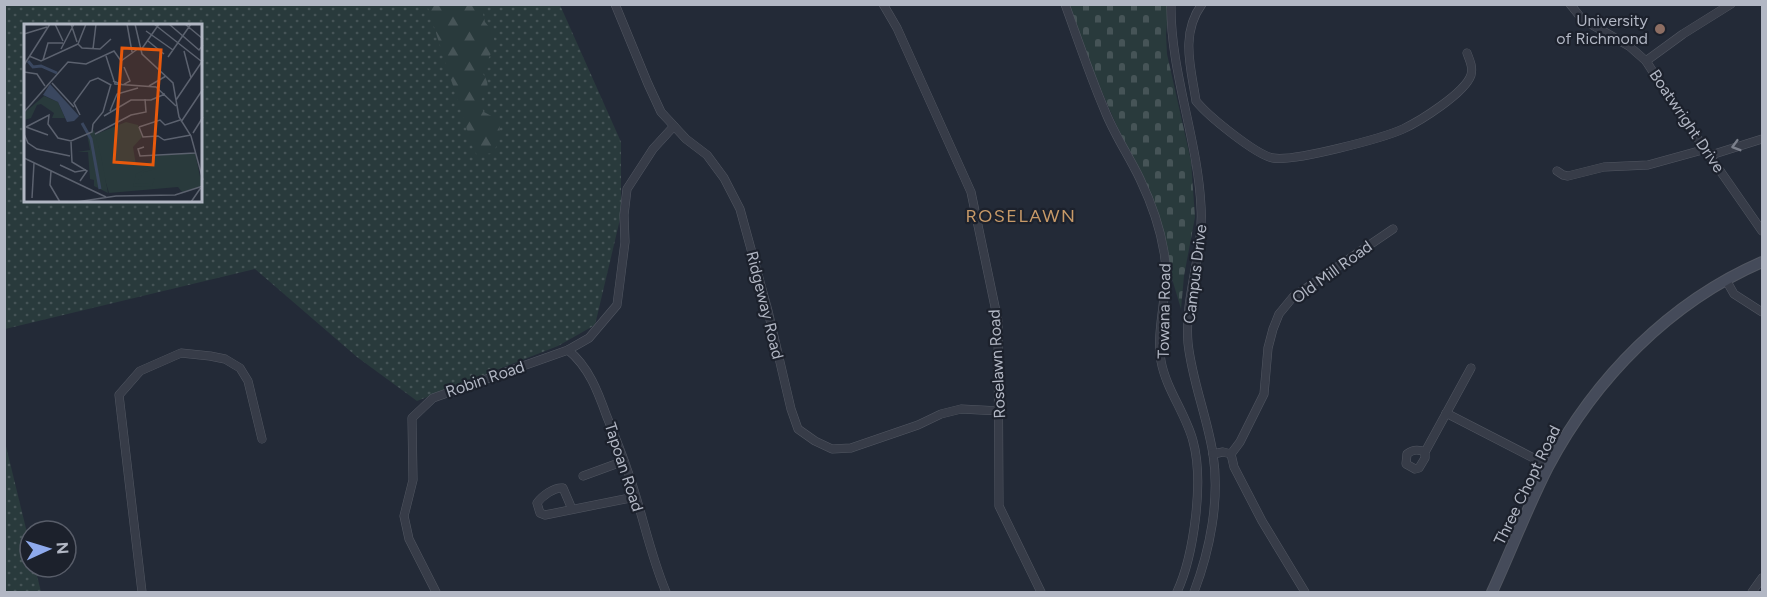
<svg xmlns="http://www.w3.org/2000/svg" width="1767" height="597" font-family="Figtree,sans-serif">
  <style>
    .grass { fill: url(#grass-dots); fill-rule: evenodd }
    .forest { fill: url(#forest-firs) }
    .cemetery { fill: url(#cemetery-stones) }
    .lines { fill: none; stroke-linecap: round; stroke-linejoin: round }
    .street-casing { stroke: #525762; stroke-width: 9 }
    .secondary-casing { stroke: #525762; stroke-width: 12 }
    .street { stroke: #373c48; stroke-width: 8 }
    .secondary { stroke: #454b5a; stroke-width: 10 }
    .oneway { stroke: #7b808c }
    .education-dot { fill: #8d6e63; stroke: #1c212c; stroke-width: 2 }
    .labels { text-anchor: middle; dominant-baseline: central; stroke-width: 4.5; stroke-linejoin: round; paint-order: stroke }
    .poi-label { font-size: 16px; fill: #b2b7c4; stroke: #1c212c; text-anchor: end }
    .street-label { font-size: 16px; fill: #b2b7c4; stroke: #1c212c }
    .neighbourhood-label { font-size: 18px; letter-spacing: 1.5px; fill: #c89a68; stroke: #1c212c }
    .inset-river { fill: none; stroke: #3a475f; stroke-width: 3 }
    .inset-road { fill: none; stroke: #5c626f; stroke-width: 1.5 }
    .view { fill: #e8590c; fill-opacity: 0.15; stroke: #e8590c; stroke-width: 3 }
    .inset-edge { fill: none; stroke: #b2b7c4; stroke-width: 3 }
  </style>
  <defs>
    <pattern id="grass-dots" width="8" height="8" patternUnits="userSpaceOnUse" patternTransform="scale(1.5)"><rect width="8" height="8" fill="#293a3c"/><path d="M2 2h.1M6 6h.1" fill="none" stroke="#465457" stroke-width="1.8" stroke-linecap="round"/></pattern>
    <pattern id="forest-firs" width="22" height="20" patternUnits="userSpaceOnUse" patternTransform="scale(1.5)"><rect width="22" height="20" fill="#293a3c"/><path d="M5 1l3.5 6h-7zM16 11l3.5 6h-7z" fill="#465457"/></pattern>
    <pattern id="cemetery-stones" width="16" height="16" patternUnits="userSpaceOnUse" patternTransform="scale(1.5)"><rect width="16" height="16" fill="#293a3c"/><path d="M2 7V4a2 2 0 0 1 4 0v3zM10 15v-3a2 2 0 0 1 4 0v3z" fill="#465457"/></pattern>
  </defs>
  <rect width="100%" height="100%" fill="#232a37"/>
  <g class="grass">
    <path d="M 4,5 L 560,5 L 621,142 L 621,215 L 595,325 L 558,346 L 417,401 L 357,357 L 255,269 L 5,329 ZM 26,26 L 201,26 L 201,201 L 26,201 Z"/>
    <path d="M 4,438 L 30,545 L 30,567 L 35,567 L 41,592 L 5,592 Z"/>
  </g>
  <path class="forest" d="M 427,5 L 481,5 L 485,22 L 493,32 L 495,45 L 482,72 C 492,87 487,89 479,103 L 484,112 L 499,120 L 500,134 L 494,153 L 477,155 L 473,148 Z"/>
  <path class="cemetery" d="M 1065,5 L 1169,5 L 1166,34 L 1167,54 L 1191,161 L 1195,217 L 1184,276 L 1181,309 L 1144,184 L 1112,115 Z"/>
  <g class="lines">
    <defs>
      <g id="street">
        <path d="M 615,4 L 648,84 L 661,112 L 686,139 L 707,155 L 724,178 L 740,209 L 768,311 L 791,409 L 798,429 L 815,441 L 832,449 L 851,448 L 918,425 L 941,414 L 961,409 L 1000,411"/>
        <path d="M 883,4 L 897,28 L 971,192 L 998,321 L 999,506 L 1041,592"/>
        <path d="M 1065,4 C 1078,40 1090,76 1105,111 C 1114,134 1129,156 1140,179 C 1151,202 1160,227 1164,252 C 1171,288 1155,327 1161,361 C 1166,389 1186,414 1193,441 C 1204,481 1194,555 1177,592"/>
        <path d="M 1171,4 C 1170,71 1198,140 1201,207 C 1204,253 1184,297 1188,343 C 1192,381 1207,416 1213,454 C 1220,500 1210,550 1194,592"/>
        <path d="M 1202,4 C 1180,34 1191,68 1196,101 C 1208,116 1256,155 1273,158 C 1294,162 1383,138 1403,129 C 1420,121 1465,93 1471,75 C 1473,67 1470,61 1467,53"/>
        <path d="M 1570,4 L 1582,19 L 1629,46 L 1646,61 L 1673,103 L 1762,231"/>
        <path d="M 1646,61 L 1683,34 L 1731,4"/>
        <path d="M 1711,155 L 1762,139"/>
        <path d="M 1557,171 L 1563,175 L 1568,176 L 1604,167 L 1648,165 L 1706,149"/>
        <path d="M 1726,280 L 1734,294 L 1762,312"/>
        <path d="M 568,350 C 589,367 598,392 607,417 C 614,434 621,451 627,469 C 642,510 649,552 666,592"/>
        <path d="M 1446,413 L 1549,466"/>
        <path d="M 1425,452 L 1425,458 L 1419,468 L 1415,469 L 1406,464 L 1407,454 C 1413,449 1418,449 1425,452 L 1471,368"/>
        <path d="M 1213,454 L 1223,452 L 1231,454 L 1234,467 L 1262,521 L 1305,592"/>
        <path d="M 1231,454 L 1240,442 L 1264,394 L 1268,348 L 1273,329 L 1279,314 L 1293,297 L 1393,229"/>
        <path d="M 583,476 L 624,461"/>
        <path d="M 572,509 L 563,488 C 554,487 542,496 537,503 L 540,513 L 545,515 L 635,497"/>
        <path d="M 142,592 L 119,395 L 140,371 L 181,353 L 210,356 L 225,359 L 240,368 L 248,381 L 262,439"/>
        <path d="M 436,592 L 409,539 L 404,516 L 413,480 L 412,418 L 433,398 L 568,350 L 589,338 L 617,305 L 625,242 L 624,215 L 627,189 L 653,149 L 674,126"/>
        <path d="M 1752,592 L 1762,578"/>
      </g>
      <path id="secondary" d="M 1492,592 C 1511,551 1527,508 1548,467 C 1595,378 1670,302 1762,262"/>
    </defs>
    <use href="#street" class="street-casing"/>
    <use href="#secondary" class="secondary-casing"/>
    <use href="#street" class="street"/>
    <use href="#secondary" class="secondary"/>
  </g>
  <defs><path id="oneway-chevron" d="M-2-3.5L2.5 0L-2 3.5" fill="none" stroke-width="1.6" stroke-linecap="round" stroke-linejoin="round" transform="scale(1.5)"/></defs>
  <use class="oneway" href="#oneway-chevron" transform="translate(1736 146) rotate(164)"/>
  <circle class="education-dot" cx="1660" cy="29" r="6"/>
  <g class="labels">
    <g class="poi-label">
      <text x="1648" y="20">University<tspan x="1648" dy="18">of Richmond</tspan></text>
    </g>
    <g class="street-label">
      <text transform="translate(1687 121) rotate(56)">Boatwright Drive</text>
      <text transform="translate(1332 272) rotate(-36)">Old Mill Road</text>
      <text transform="translate(1195 274) rotate(-83)">Campus Drive</text>
      <text transform="translate(765 305) rotate(76)">Ridgeway Road</text>
      <text transform="translate(1164 311) rotate(-89)">Towana Road</text>
      <text transform="translate(997 364) rotate(-93)">Roselawn Road</text>
      <text transform="translate(485 379) rotate(-19)">Robin Road</text>
      <text transform="translate(624 467) rotate(72)">Tapoan Road</text>
      <text transform="translate(1527 485) rotate(-64)">Three Chopt Road</text>
    </g>
    <g class="neighbourhood-label">
      <text x="1021" y="216">ROSELAWN</text>
    </g>
  </g>
  <g transform="translate(24 24)">
    <rect width="178" height="178" fill="#232a37"/>
    <path d="M 102,98 L 114,101 L 118,113 L 109,123 L 112,141 L 129,138 L 129,132 L 171,129 L 178,162 L 158,168 L 154,163 L 85,169 L 69,116 L 70,111 Z" fill="#293a3c"/>
    <path d="M 20,72 L 34,78 L 41,94 L 28,94 L 30,89 L 17,80 L 13,81 L 7,94 L 0,96 L 0,89 ZM 70,106 L 77,132 L 84,169 L 70,162 L 70,156 L 66,155 L 64,128 L 53,128 L 66,126 L 63,110 ZM 124,144 L 132,145 L 120,148 L 111,160 L 125,159 L 131,154 L 128,162 L 109,163 L 112,150 Z" fill="#293a3c"/>
    <path d="M 26,60 L 55,92 L 50,97 L 43,98 L 34,78 L 19,71 Z" fill="#3a475f"/>
    <path class="inset-river" d="M 4,37 L 9,43 L 17,42 L 33,49M 58,99 L 67,115 L 76,165"/>
    <path class="inset-road" d="M 31,0 L 39,17M 47,0 L 53,18M 103,0 L 108,28M 111,0 L 118,30 L 149,59 L 155,93 L 167,112 L 179,156M 130,0 L 177,37M 145,0 L 175,26 L 179,21M 161,0 L 179,15M 122,7 L 149,26M 0,10 L 23,3M 124,17 L 140,30M 54,20 L 58,24 L 76,25 L 87,15M 54,20 L 62,0M 37,25 L 50,0M 69,25 L 72,0M 117,26 L 135,0M 160,27 L 167,54M 5,32 L 17,37 L 54,20M 82,32 L 91,60 L 132,63 L 152,82M 144,33 L 167,0M 19,36 L 24,19 L 39,19M 0,41 L 26,0M 0,48 L 13,50 L 21,62M 89,57 L 99,61 L 106,57 L 100,43M 28,59 L 50,83M 125,62 L 142,52M 152,76 L 179,36M 86,87 L 93,70 L 114,64M 0,88 L 44,38 L 62,40 L 90,27 L 97,37 L 115,24M 56,91 L 50,79 L 66,57 L 74,54 L 87,61M 80,92 L 107,76 L 127,76 L 141,70M 157,98 L 179,65M 69,100 L 79,88 L 87,60M 2,103 L 25,91 L 24,100 L 34,114 L 47,117 L 68,108 L 69,100M 2,103 L 24,111M 115,103 L 136,96 L 141,101 L 156,96M 115,103 L 119,113 L 134,112 L 140,116M 169,109 L 179,93M 0,110 L 4,119 L 13,125 L 46,132M 71,110 L 107,91 L 122,88 L 121,75M 140,116 L 167,111M 47,118 L 48,138 L 63,147 L 56,157M 120,123 L 114,125 L 116,132 L 171,129M 0,134 L 82,173M 36,141 L 51,148 L 62,146M 27,147 L 26,161 L 36,178M 8,174 L 10,139M 52,178 L 92,172 L 151,171 L 179,162M 167,178 L 178,162"/>
    <path class="view" d="M 98,24 L 137,26 L 129,141 L 90,138 Z"/>
    <rect width="178" height="178" class="inset-edge"/>
  </g>
  <rect width="1767" height="597" fill="none" stroke="#b2b7c4" stroke-width="12"/>
  <g transform="translate(48 549) rotate(86)"><circle r="28" fill="#1c212c" stroke="#585d69" stroke-width="1.5"/>
  <path d="M0-4.5L10 22L0 15L-10 22Z" fill="#8eaaed"/>
  <text y="-9" font-size="16" font-weight="bold" text-anchor="middle" fill="#b2b7c4">N</text>
  </g>
</svg>
